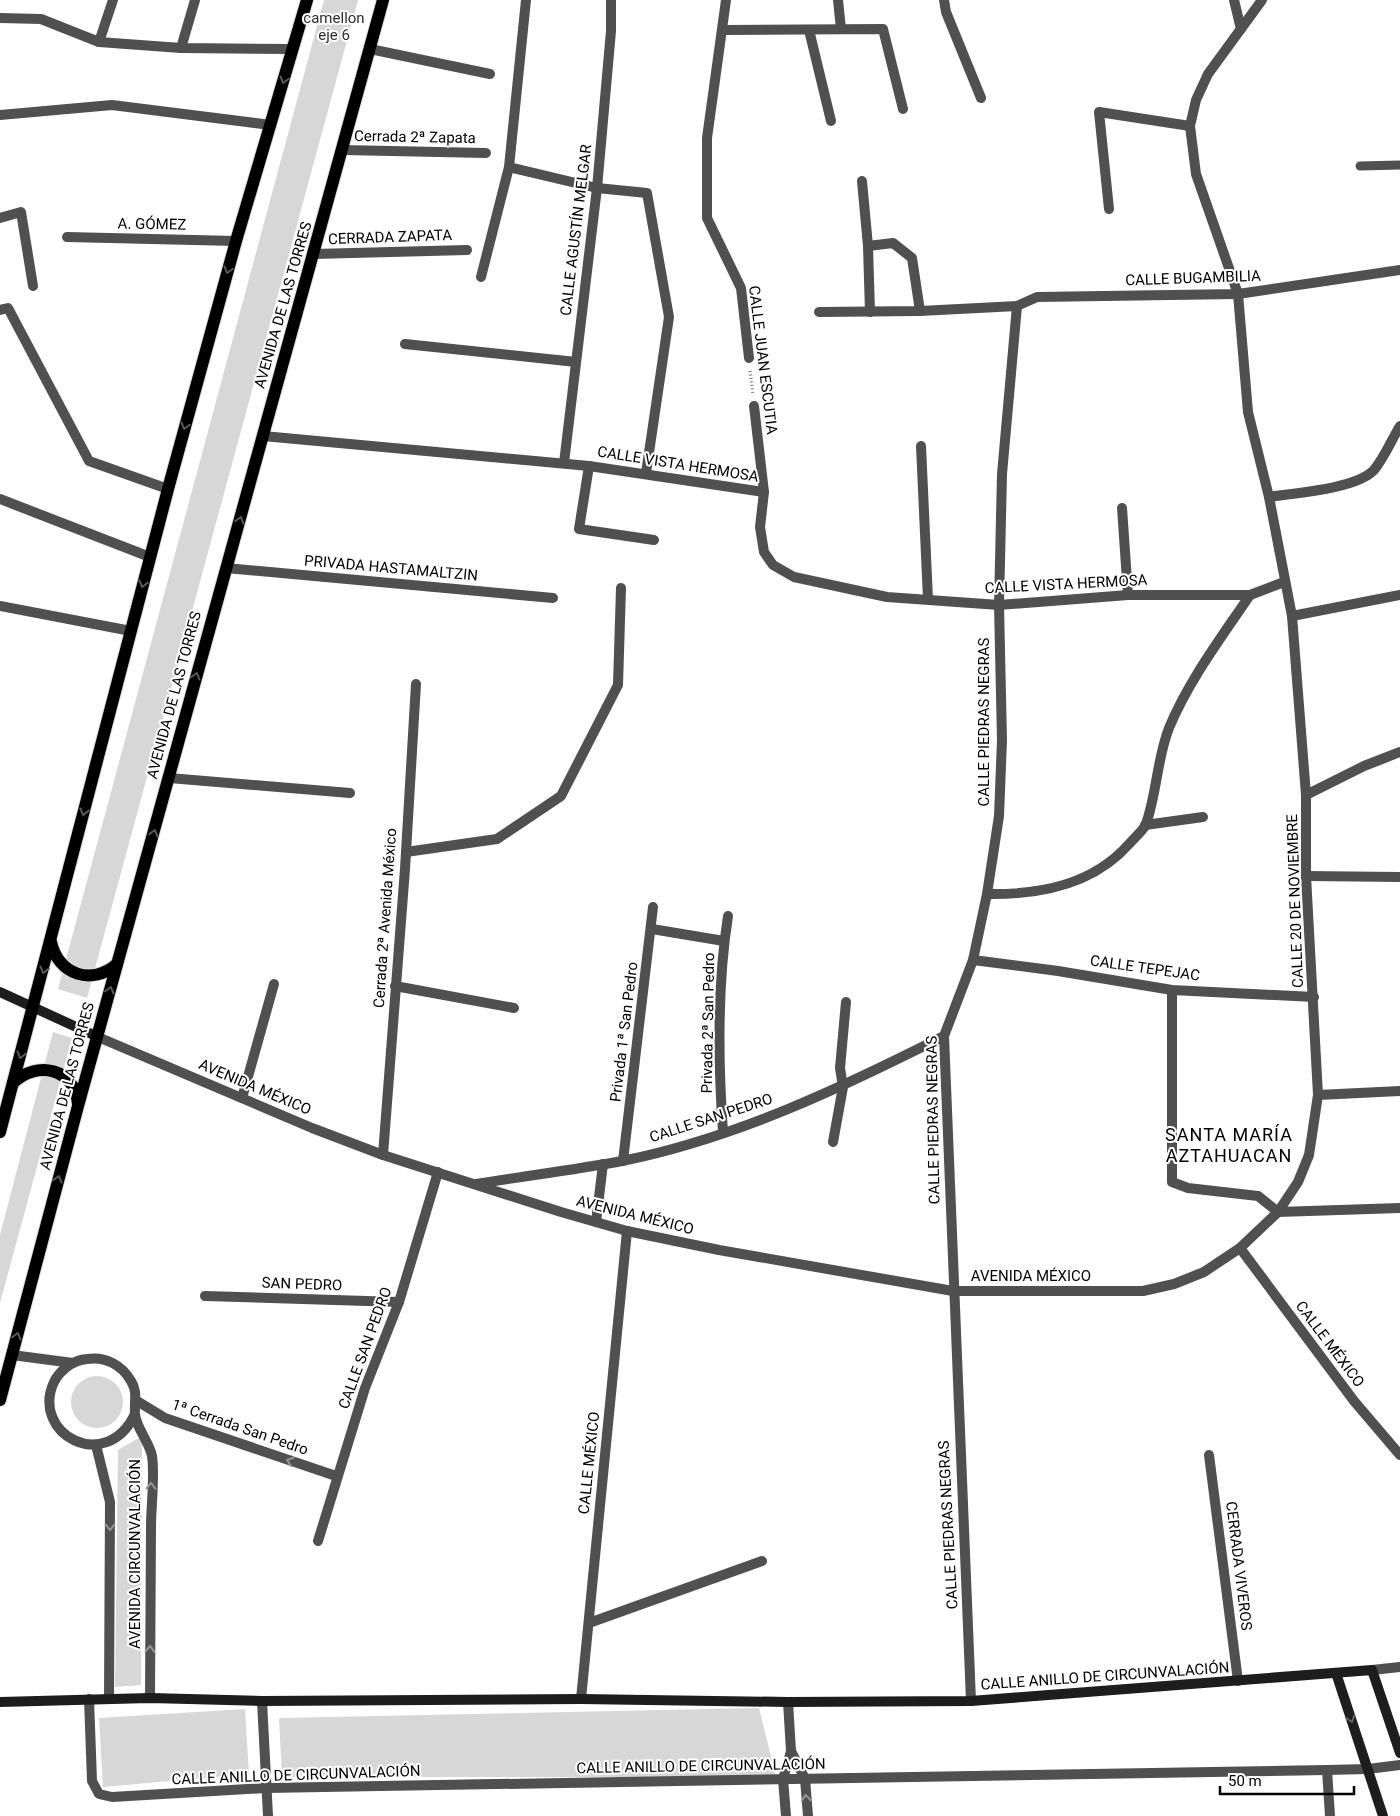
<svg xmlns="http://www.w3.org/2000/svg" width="1400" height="1816" font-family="Roboto,sans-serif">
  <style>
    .green { fill: #d7d7d7 }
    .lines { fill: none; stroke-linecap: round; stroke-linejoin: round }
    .primary-casing { stroke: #dbdbdb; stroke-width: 14 }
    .path { stroke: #727272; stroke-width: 3; stroke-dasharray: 1 2.5; stroke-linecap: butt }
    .lane { stroke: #505050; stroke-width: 9 }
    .street { stroke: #505050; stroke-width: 10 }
    .secondary { stroke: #1d1d1d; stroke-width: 10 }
    .primary { stroke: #000; stroke-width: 12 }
    .oneway { stroke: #595959 }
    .oneway2 { stroke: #969696 }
    .oneway3 { stroke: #616161 }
    .labels { text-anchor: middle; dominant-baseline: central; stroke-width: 4; stroke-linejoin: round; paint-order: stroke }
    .park-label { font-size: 15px; fill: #2e2e2e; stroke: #fff }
    .street-label { font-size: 15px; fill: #000; stroke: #fff }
    .quarter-label { font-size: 18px; letter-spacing: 1px; fill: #000; stroke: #fff }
  </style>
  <rect width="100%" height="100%" fill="#fff"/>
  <g class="green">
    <path d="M 324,0 L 358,0 L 87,998 L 58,989 Z"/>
    <path d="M 53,1032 L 72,1038 L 0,1303 L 0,1235 Z"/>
    <circle cx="97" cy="1402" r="26"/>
    <path d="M 142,1436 L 141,1685 L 115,1687 L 118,1450 Z"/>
    <path d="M 759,1708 L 776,1777 L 282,1777 L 279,1718 Z"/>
    <path d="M 245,1709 L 249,1774 L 103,1787 L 99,1718 Z"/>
  </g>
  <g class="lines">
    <defs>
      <g id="primary">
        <path d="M 51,942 C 58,975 92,986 117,964"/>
        <path d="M 13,1083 C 37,1060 75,1068 78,1104"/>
        <path d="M 0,1132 L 168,489 L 236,241 L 307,0"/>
        <path d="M 0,1400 L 78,1106 L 383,0"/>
      </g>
    </defs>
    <use href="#primary" class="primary-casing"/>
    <path class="path" d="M 750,371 L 753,394"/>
    <path class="lane" d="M 1360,166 L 1400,165"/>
    <g class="street">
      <path d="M 726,0 L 707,138 L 707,218 L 741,288 L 749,358"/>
      <path d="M 838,0 L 841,29"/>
      <path d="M 944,0 L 946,12 L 981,98"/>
      <path d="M 1234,0 L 1241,29"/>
      <path d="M 0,18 L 41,19 L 99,42 L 181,48 L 293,49"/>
      <path d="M 724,30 L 883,29 L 903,109"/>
      <path d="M 809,30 L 831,121"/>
      <path d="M 99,42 L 113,0"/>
      <path d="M 181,48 L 195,0"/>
      <path d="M 370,49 L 490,74"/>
      <path d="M 0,115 L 112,105 L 271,125"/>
      <path d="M 343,150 L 486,153"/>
      <path d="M 509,167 L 597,188 L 647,193 L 669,317 L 646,473"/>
      <path d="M 862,181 L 868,246 L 893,243 L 912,258 L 920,311"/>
      <path d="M 1109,209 L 1099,112 L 1190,126"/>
      <path d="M 0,218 L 21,212 L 33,286"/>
      <path d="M 67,237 L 236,241"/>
      <path d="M 868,246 L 870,312"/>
      <path d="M 314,254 L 467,250"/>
      <path d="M 481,277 L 509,167 L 526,0"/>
      <path d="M 0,310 L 8,308 L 89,461 L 168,489"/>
      <path d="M 819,312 L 920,311 L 1017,306 L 1037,297 L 1238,294 L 1400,270"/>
      <path d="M 405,344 L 576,362"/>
      <path d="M 754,406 L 764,492 L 760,527 L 764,552 L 773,565 L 794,577 L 887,597 L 999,605 L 1128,595 L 1250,595 L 1284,582"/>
      <path d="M 263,436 L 589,466 L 764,492"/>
      <path d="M 921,446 L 928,599"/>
      <path d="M 564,463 L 597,188 L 611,31 L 611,0"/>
      <path d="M 589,466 L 579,529 L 654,540"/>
      <path d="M 1269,497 C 1295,493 1356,489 1374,470 C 1384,458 1392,439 1400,426"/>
      <path d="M 0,499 L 150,557"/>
      <path d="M 1122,508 L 1128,595"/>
      <path d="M 226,568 L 553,598"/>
      <path d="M 0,606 L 131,631"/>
      <path d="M 1292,616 L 1400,595"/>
      <path d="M 169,778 L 350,793"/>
      <path d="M 1306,795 L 1364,766 L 1400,752"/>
      <path d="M 1145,825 L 1203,817"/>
      <path d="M 406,852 L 497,839 L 561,796 L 618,685 L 621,588"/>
      <path d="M 1306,876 L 1400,877"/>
      <path d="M 987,894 C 1040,895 1093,885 1129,844 C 1134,838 1143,831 1146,824 C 1157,793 1157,758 1169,728 C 1189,680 1221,638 1250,595"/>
      <path d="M 652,929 L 724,941"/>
      <path d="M 973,960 L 1058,971 L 1172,990 L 1314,997"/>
      <path d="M 395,986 L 514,1008"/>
      <path d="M 1172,990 L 1172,1182 L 1188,1188 L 1258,1196 L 1278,1212"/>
      <path d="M 98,1037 L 312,1128 L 383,1155 L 561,1212 L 627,1231 L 719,1250 L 953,1291 L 1143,1291 L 1174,1284 L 1204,1272 L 1240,1248 L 1278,1212 L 1298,1182 L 1309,1155 L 1318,1095 L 1306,876 L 1306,795 L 1292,616 L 1269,497 L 1248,412 L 1238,294 L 1196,174 L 1190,126 L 1196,100 L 1208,74 L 1262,0"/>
      <path d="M 1318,1095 L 1400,1091"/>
      <path d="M 242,1098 L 274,984"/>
      <path d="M 723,1132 C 718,1061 717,986 728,916"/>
      <path d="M 833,1142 L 843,1087 L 840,1068 L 846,1002"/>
      <path d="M 383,1155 L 405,869 L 416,684"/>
      <path d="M 623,1161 L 653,907"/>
      <path d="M 476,1184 C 525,1176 574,1170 622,1161 C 736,1138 841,1088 944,1036"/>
      <path d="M 1278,1212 L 1400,1208"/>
      <path d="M 596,1222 L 603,1164"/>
      <path d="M 1240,1248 L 1354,1401 L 1400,1455"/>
      <path d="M 205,1296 L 399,1302"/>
      <path d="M 12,1355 L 73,1363"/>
      <path d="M 137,1401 L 165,1418 L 336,1476"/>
      <path d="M 135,1414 C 106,1475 30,1434 54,1382 C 60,1370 73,1360 87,1359 C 105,1356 122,1365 131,1381 C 138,1392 134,1401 135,1414 C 136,1428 149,1441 152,1456 C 155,1475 151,1507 151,1527 C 151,1584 150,1641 150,1698"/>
      <path d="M 96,1445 L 110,1502 L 109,1699"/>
      <path d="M 1209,1455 L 1238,1681"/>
      <path d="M 318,1541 L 365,1388 L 399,1302 L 438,1172"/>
      <path d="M 589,1623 L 762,1561"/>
      <path d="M 1372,1670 L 1400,1667"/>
      <path d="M 89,1699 L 92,1781 L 99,1794 L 112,1797 L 266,1788 L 1327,1770 L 1368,1769 L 1400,1765"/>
      <path d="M 581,1699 L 627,1231"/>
      <path d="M 262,1701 L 268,1816"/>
      <path d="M 971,1701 L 944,1036 L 973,960 L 987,894 L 999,816 L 1002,740 L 999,605 L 1002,474 L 1017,306"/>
      <path d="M 791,1751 L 805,1779 L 808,1816"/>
      <path d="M 1327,1770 L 1330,1816"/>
      <path d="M 786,1816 L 783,1779 L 791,1751 L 788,1702"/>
    </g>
    <g class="secondary">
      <path d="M 0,992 L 98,1037"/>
      <path d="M 1336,1673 L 1383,1816"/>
      <path d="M 0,1702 L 150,1698 L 262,1701 L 581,1699 L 788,1702 L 971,1701 L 1372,1670 L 1400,1753"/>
    </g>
    <use href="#primary" class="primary"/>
  </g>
  <defs><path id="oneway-chevron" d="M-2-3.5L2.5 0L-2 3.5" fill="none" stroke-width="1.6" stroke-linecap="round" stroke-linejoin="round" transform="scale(1.25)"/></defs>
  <g class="oneway">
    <use href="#oneway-chevron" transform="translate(284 80) rotate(106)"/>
    <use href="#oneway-chevron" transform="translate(228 270) rotate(105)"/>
    <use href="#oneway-chevron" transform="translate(185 426) rotate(105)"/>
    <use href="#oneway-chevron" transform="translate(240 520) rotate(-74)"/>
    <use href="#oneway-chevron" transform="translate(143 584) rotate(104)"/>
    <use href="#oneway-chevron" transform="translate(196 676) rotate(-75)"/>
    <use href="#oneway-chevron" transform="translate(84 812) rotate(104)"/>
    <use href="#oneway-chevron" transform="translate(154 833) rotate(-74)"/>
    <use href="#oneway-chevron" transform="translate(44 970) rotate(104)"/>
    <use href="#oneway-chevron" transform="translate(110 990) rotate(-75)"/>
    <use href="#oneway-chevron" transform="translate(21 1055) rotate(105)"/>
    <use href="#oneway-chevron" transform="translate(58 1179) rotate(-75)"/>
    <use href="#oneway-chevron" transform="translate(17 1336) rotate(-75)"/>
  </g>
  <g class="oneway2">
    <use href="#oneway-chevron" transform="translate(290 1461) rotate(-161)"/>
    <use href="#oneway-chevron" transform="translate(151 1486) rotate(-89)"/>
    <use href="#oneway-chevron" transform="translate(110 1527) rotate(90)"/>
    <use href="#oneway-chevron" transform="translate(150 1649) rotate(-89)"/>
    <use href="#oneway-chevron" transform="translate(806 1798) rotate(-94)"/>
  </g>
  <use class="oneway3" href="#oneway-chevron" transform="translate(1351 1719) rotate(72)"/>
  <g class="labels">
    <g class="park-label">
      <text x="334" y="18">camellon<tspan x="334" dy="17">eje 6</tspan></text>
    </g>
    <g class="street-label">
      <text transform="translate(415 137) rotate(1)">Cerrada 2ª Zapata</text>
      <text transform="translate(152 224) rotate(1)">A. GÓMEZ</text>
      <text transform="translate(576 230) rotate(-83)">CALLE AGUSTÍN MELGAR</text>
      <text transform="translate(390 237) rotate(-2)">CERRADA ZAPATA</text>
      <text transform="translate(1193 278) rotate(-2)">CALLE BUGAMBILIA</text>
      <text transform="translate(283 305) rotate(-74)">AVENIDA DE LAS TORRES</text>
      <text transform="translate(763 360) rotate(83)">CALLE JUAN ESCUTIA</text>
      <text transform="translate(678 464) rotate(9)">CALLE VISTA HERMOSA</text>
      <text transform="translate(391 568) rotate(5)">PRIVADA HASTAMALTZIN</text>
      <text transform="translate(1066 584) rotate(-3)">CALLE VISTA HERMOSA</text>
      <text transform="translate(174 695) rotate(-75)">AVENIDA DE LAS TORRES</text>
      <text transform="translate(984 722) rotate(-90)">CALLE PIEDRAS NEGRAS</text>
      <text transform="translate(1295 901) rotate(-92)">CALLE 20 DE NOVIEMBRE</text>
      <text transform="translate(385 918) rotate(-86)">Cerrada 2ª Avenida México</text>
      <text transform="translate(1145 968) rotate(8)">CALLE TEPEJAC</text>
      <text transform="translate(708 1023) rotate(-89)">Privada 2ª San Pedro</text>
      <text transform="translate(624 1032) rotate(-83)">Privada 1ª San Pedro</text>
      <text transform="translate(67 1086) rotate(-75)">AVENIDA DE LAS TORRES</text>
      <text transform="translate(255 1087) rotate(23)">AVENIDA MÉXICO</text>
      <text transform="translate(711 1118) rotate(-18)">CALLE SAN PEDRO</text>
      <text transform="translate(933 1120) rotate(-91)">CALLE PIEDRAS NEGRAS</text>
      <text transform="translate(635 1215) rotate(14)">AVENIDA MÉXICO</text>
      <text x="1031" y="1276">AVENIDA MÉXICO</text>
      <text transform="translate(302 1284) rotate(2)">SAN PEDRO</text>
      <text transform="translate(1330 1344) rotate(53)">CALLE MÉXICO</text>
      <text transform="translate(365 1348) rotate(-70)">CALLE SAN PEDRO</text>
      <text transform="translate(240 1427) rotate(19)">1ª Cerrada San Pedro</text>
      <text transform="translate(589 1463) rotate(-84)">CALLE MÉXICO</text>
      <text transform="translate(948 1525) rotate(-93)">CALLE PIEDRAS NEGRAS</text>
      <text transform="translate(135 1554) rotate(-90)">AVENIDA CIRCUNVALACIÓN</text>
      <text transform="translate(1239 1566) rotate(83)">CERRADA VIVEROS</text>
      <text transform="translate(1105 1676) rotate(-4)">CALLE ANILLO DE CIRCUNVALACIÓN</text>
      <text transform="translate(701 1766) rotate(-1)">CALLE ANILLO DE CIRCUNVALACIÓN</text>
      <text transform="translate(296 1775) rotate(-2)">CALLE ANILLO DE CIRCUNVALACIÓN</text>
    </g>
    <g class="quarter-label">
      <text x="1229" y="1134">SANTA MARÍA<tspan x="1229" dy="21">AZTAHUACAN</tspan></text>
    </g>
  </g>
  <path d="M1220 1786v8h134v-8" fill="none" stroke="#000000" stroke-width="2.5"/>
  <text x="1228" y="1786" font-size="15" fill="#000000" stroke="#ffffff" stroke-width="4" paint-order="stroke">50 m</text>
</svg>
